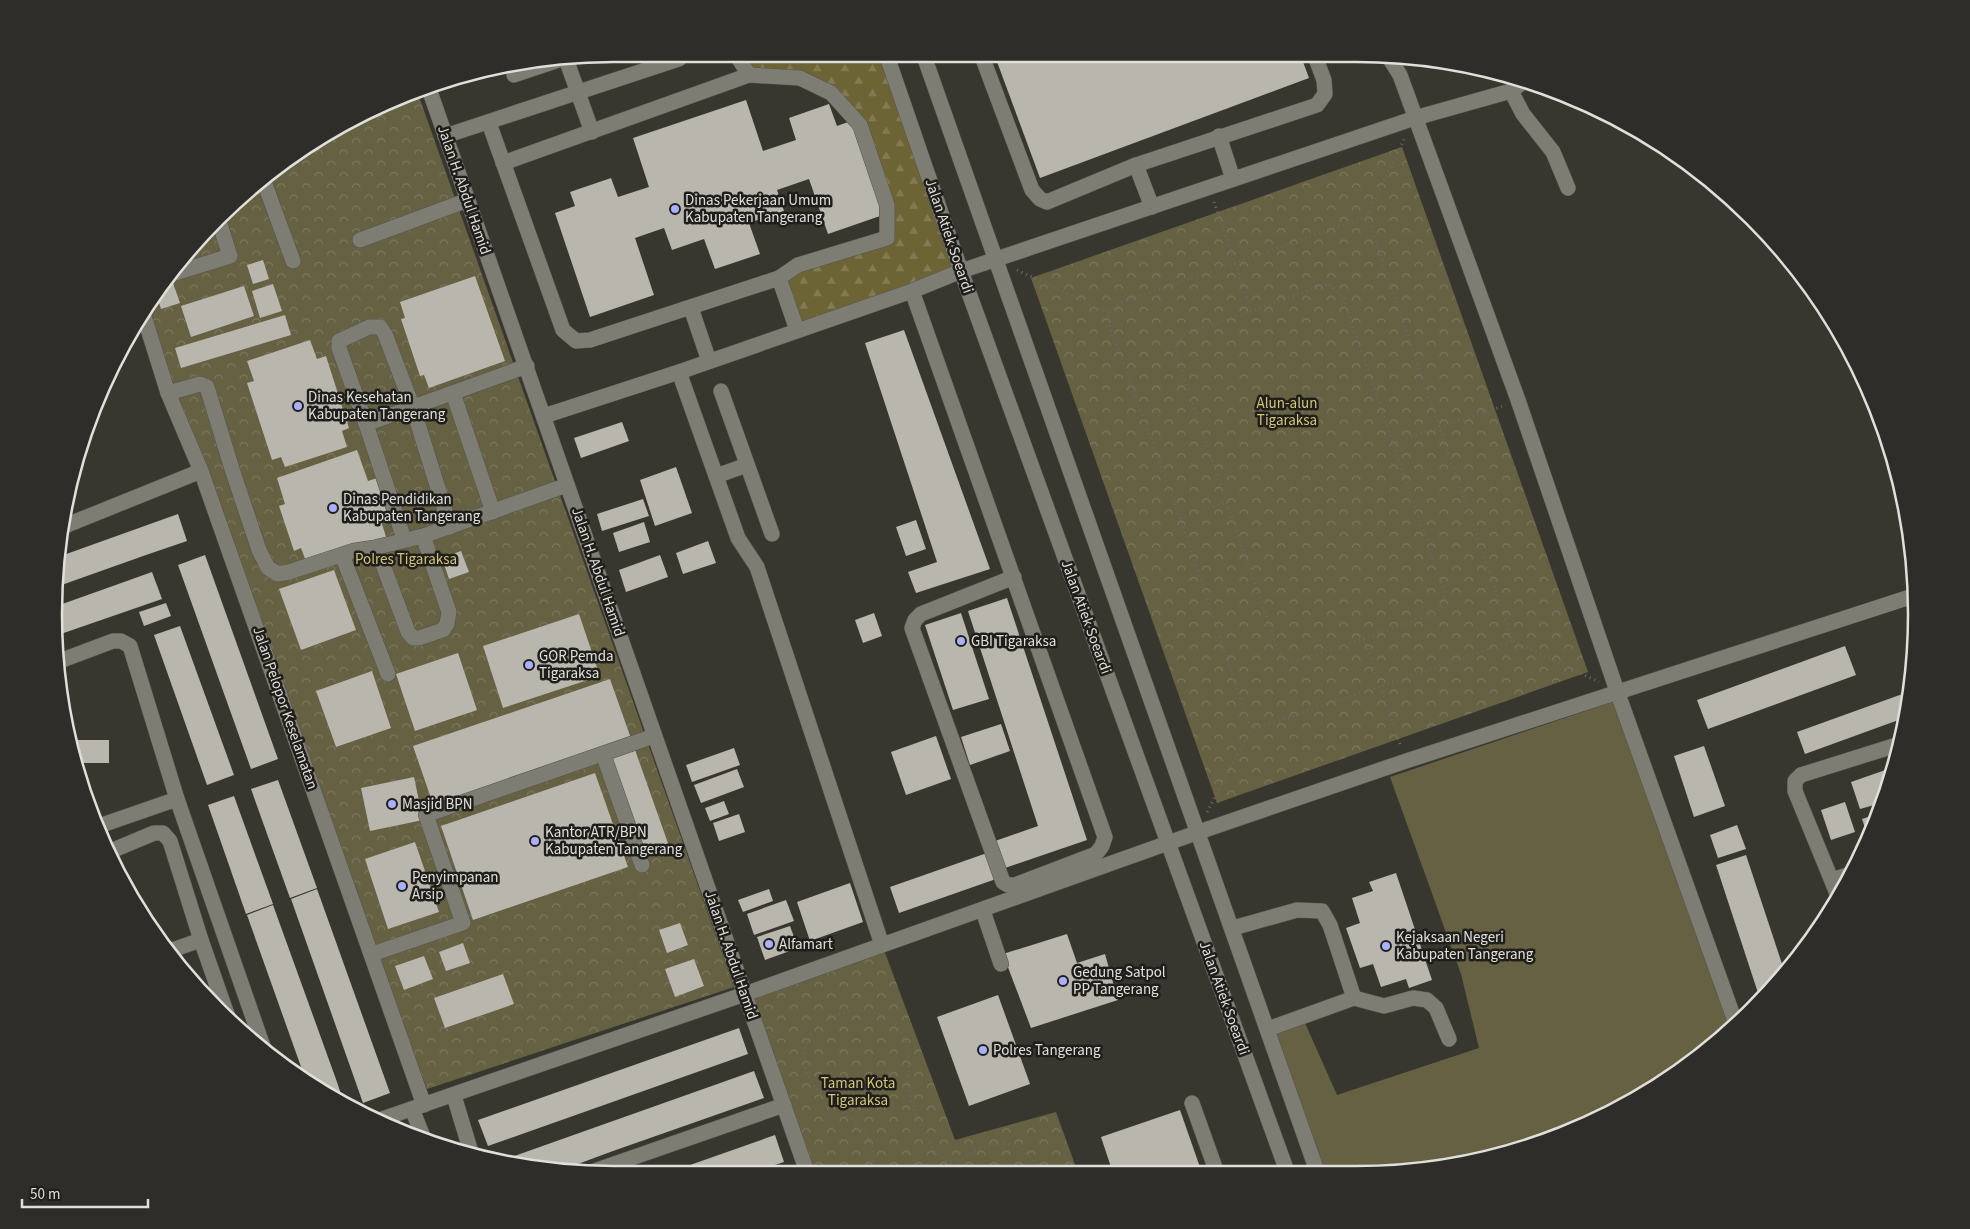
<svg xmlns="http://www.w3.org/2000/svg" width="1970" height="1229" font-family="'Source Sans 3',sans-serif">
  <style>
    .grass { fill: #666143 }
    .forest { fill: url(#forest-firs) }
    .park { fill: url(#park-crowns) }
    .building { fill: #b8b6ad }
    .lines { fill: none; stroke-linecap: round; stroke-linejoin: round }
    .minor-casing { stroke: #55544e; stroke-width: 16 }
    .path { stroke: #6a6962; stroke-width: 3; stroke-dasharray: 1 4; stroke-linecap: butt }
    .minor { stroke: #7e7d74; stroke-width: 15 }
    .poi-dot { fill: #a9b0fc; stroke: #1f1e1a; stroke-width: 2 }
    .labels { text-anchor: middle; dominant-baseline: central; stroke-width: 5; stroke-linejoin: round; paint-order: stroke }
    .street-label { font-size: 15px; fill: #e0dfda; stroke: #1f1e1a }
    .poi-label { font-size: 15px; fill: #e0dfda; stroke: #1f1e1a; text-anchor: start }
    .park-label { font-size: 15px; fill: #d3c57a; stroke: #1f1e1a }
    .rim { fill: none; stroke: #e0dfda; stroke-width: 2.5 }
  </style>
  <defs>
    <pattern id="forest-firs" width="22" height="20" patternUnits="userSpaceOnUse" patternTransform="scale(1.25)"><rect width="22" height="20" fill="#6d6435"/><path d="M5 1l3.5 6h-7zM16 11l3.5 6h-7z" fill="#827a52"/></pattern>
    <pattern id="park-crowns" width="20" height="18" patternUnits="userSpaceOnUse" patternTransform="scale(1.25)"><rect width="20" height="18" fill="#666143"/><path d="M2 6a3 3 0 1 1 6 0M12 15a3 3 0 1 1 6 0" fill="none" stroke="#7c775e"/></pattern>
  </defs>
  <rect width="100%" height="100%" fill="#38372f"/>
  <path class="grass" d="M 1615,701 L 1733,1027 L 1725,1036 L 1636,1100 L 1501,1156 L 1392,1174 L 1320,1174 L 1273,1034 L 1305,1023 L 1337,1095 L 1479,1048 L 1461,974 L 1390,777 Z"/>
  <path class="forest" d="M 739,59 L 888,59 L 961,271 L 797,330 L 779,278 L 887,239 L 860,125 L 800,78 L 749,75 Z"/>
  <g class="park">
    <path d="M 417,91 L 734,987 L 427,1089 L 270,672 L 144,313 L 148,303 L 218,218 L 273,169 L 366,112 Z"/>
    <path d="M 1402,147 L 1588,672 L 1217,803 L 1031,278 Z"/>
    <path d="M 884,950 L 955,1140 L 1056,1112 L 1078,1173 L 807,1172 L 747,997 Z"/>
  </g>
  <g class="building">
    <path d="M 996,59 L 1302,59 L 1309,78 L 1040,178 Z"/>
    <path d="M 746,100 L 763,151 L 796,140 L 789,118 L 829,104 L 837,126 L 851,121 L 883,215 L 828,234 L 809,179 L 777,190 L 784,211 L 749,223 L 760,254 L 715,269 L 704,239 L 672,250 L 664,228 L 635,238 L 654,295 L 590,317 L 555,213 L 575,206 L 570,192 L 611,178 L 618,197 L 649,187 L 633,138 Z"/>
    <path d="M 263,260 L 269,279 L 253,284 L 247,265 Z"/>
    <path d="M 475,276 L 505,361 L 429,388 L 424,375 L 420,376 L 401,319 L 405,318 L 400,302 Z"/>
    <path d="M 173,283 L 180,303 L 161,309 L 156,293 L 162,287 Z"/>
    <path d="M 273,284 L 282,311 L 260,318 L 252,291 Z"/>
    <path d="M 244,286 L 254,316 L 191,337 L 181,306 Z"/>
    <path d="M 285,315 L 291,335 L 181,368 L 175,348 Z"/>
    <path d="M 904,330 L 990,569 L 916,593 L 908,572 L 937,562 L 865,343 Z"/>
    <path d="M 310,340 L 317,359 L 326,356 L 349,428 L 342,431 L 347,447 L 285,467 L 281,457 L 272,460 L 247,383 L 254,381 L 247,361 Z"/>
    <path d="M 622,422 L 629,441 L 581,458 L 574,438 Z"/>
    <path d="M 357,450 L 368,481 L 377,478 L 388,510 L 379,514 L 386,537 L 307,564 L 301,548 L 294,551 L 279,506 L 285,504 L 277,478 Z"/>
    <path d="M 676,467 L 692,513 L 655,526 L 640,480 Z"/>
    <path d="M 643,499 L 649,516 L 602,531 L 597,514 Z"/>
    <path d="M 178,514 L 187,541 L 146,555 L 141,542 L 146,555 L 56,587 L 58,557 Z"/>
    <path d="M 916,520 L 926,549 L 906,556 L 896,527 Z"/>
    <path d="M 644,522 L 650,542 L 619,552 L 613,533 Z"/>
    <path d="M 708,541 L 716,563 L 683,574 L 676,553 Z"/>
    <path d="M 461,551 L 469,572 L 449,579 L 442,558 Z"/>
    <path d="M 205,555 L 278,759 L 251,769 L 178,565 Z"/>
    <path d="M 660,555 L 668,577 L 626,592 L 619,570 Z"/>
    <path d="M 334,570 L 356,630 L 301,650 L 279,589 Z"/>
    <path d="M 152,572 L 162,599 L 55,636 L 54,607 Z"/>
    <path d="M 1007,598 L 1087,840 L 1005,868 L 995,841 L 1038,826 L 968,611 Z"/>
    <path d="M 166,603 L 171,616 L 144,626 L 139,612 Z"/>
    <path d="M 874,613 L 882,636 L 863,643 L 855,620 Z"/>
    <path d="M 961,613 L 989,699 L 953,710 L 925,625 Z"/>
    <path d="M 579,614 L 600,676 L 503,708 L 483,646 Z"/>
    <path d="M 180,626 L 234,775 L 207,785 L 154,635 Z"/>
    <path d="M 1845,646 L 1856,675 L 1708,729 L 1697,700 Z"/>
    <path d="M 458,653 L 477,710 L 415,731 L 396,674 Z"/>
    <path d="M 372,671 L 391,728 L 336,747 L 316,691 Z"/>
    <path d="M 610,679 L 669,846 L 640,856 L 602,749 L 434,807 L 413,746 Z"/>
    <path d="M 1908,692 L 1904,718 L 1805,754 L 1797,732 Z"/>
    <path d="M 1001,724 L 1010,751 L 970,765 L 961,737 Z"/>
    <path d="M 936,736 L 951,779 L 906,795 L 891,752 Z"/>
    <path d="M 75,740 L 109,740 L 109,763 L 76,763 Z"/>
    <path d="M 1704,746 L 1725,806 L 1694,817 L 1674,756 Z"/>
    <path d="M 734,748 L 740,765 L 692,782 L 686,765 Z"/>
    <path d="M 1894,767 L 1881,803 L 1860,809 L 1851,782 Z"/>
    <path d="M 737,769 L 744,787 L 701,803 L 694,785 Z"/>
    <path d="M 595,773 L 628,867 L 473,920 L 441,826 Z"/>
    <path d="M 414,777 L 423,820 L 370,831 L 361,788 Z"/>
    <path d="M 278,780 L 317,888 L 290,898 L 251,789 Z"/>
    <path d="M 234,796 L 273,904 L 246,914 L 208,805 Z"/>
    <path d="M 724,801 L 729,814 L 710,821 L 705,808 Z"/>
    <path d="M 1845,802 L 1855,832 L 1831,840 L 1821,810 Z"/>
    <path d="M 739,814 L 745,832 L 719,841 L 713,823 Z"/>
    <path d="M 1877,814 L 1868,837 L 1862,819 Z"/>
    <path d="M 1737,825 L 1746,849 L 1718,858 L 1710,835 Z"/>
    <path d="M 415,842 L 439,912 L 388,929 L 365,859 Z"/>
    <path d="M 987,853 L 996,879 L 899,913 L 890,887 Z"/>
    <path d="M 1746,855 L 1785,973 L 1760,999 L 1716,865 Z"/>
    <path d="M 1396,873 L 1432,980 L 1409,988 L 1406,979 L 1381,987 L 1373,964 L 1360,968 L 1346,928 L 1360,923 L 1352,898 L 1373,891 L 1369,882 Z"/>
    <path d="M 850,883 L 863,922 L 810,941 L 797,902 Z"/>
    <path d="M 317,889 L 390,1093 L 363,1103 L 291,899 Z"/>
    <path d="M 769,889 L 773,901 L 743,912 L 738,900 Z"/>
    <path d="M 786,900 L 794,921 L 754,935 L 747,914 Z"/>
    <path d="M 273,905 L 337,1082 L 343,1100 L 305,1078 L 247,915 Z"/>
    <path d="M 680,923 L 688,945 L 667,953 L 659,930 Z"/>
    <path d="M 790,926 L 798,948 L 765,960 L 757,937 Z"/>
    <path d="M 1067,934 L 1077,963 L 1105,954 L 1118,1000 L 1031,1028 L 1003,954 Z"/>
    <path d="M 463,943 L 470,963 L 446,971 L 439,952 Z"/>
    <path d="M 424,956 L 433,979 L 404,990 L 395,966 Z"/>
    <path d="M 694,959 L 704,986 L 675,997 L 665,969 Z"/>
    <path d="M 503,974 L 514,1004 L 445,1028 L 434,998 Z"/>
    <path d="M 998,995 L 1030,1084 L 969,1106 L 937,1017 Z"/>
    <path d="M 739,1028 L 748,1054 L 488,1146 L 478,1120 Z"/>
    <path d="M 754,1071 L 764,1098 L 613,1151 L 559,1171 L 542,1170 L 503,1160 Z"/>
    <path d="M 1180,1110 L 1202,1173 L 1113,1173 L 1101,1137 Z"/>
    <path d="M 775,1135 L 784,1162 L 757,1171 L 673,1171 Z"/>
  </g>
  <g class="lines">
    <defs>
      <g id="minor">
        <path d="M 566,59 L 592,132"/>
        <path d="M 739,59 L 749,75"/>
        <path d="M 888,59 L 961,271 L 1288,1174"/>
        <path d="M 925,59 L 1318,1174"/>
        <path d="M 983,59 L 1032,190 L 1040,199 L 1047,202 L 1136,165 L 1317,105 L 1325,94 L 1324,80 L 1316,59"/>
        <path d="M 1390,59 L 1400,75 L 1518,400 L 1617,691 L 1736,1024"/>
        <path d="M 514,75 L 562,59"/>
        <path d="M 428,86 L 807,1172"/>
        <path d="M 1511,91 L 1523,114 L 1553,152 L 1568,188"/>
        <path d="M 489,123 L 563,330 L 576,341 L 590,340 L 779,278 L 797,330"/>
        <path d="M 445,136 L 679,59"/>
        <path d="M 1219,136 L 1233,179"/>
        <path d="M 503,163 L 749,75 L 800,78 L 831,93 L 860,125 L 887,205 L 887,238 L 798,265 L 779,278"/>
        <path d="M 1136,165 L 1152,207"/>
        <path d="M 263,179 L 293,261"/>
        <path d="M 360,240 L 468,200"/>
        <path d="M 172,274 L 230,256 L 218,218"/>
        <path d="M 912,291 L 1105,837 L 1102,846 L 1096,854 L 1015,885 L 1008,885 L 1003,882 L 912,628 L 915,620 L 921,614 L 1014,577"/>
        <path d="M 691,308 L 709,361"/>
        <path d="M 143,313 L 168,393 L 201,471 L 424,1105"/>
        <path d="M 679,372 L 738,538 L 757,567 L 882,945"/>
        <path d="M 721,391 L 772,534"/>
        <path d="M 168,393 L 200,384 L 207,387 L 232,469 L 259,550 L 268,568 L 278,574 L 289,572 L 353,551 L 373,548"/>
        <path d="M 453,393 L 493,512"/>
        <path d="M 544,416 L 679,372 L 912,291 L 961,271 L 1415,118 L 1511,91 L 1522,83"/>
        <path d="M 366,424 L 339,348 L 339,341 L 369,327 L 380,327 L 385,334 L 413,408 L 450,527"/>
        <path d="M 716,476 L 747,465"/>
        <path d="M 62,527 L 201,471"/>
        <path d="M 423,536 L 449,612 L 447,624 L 443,630 L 419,638 L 413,638 L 408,632 L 383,565 L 373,548 L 423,536 L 567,485"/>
        <path d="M 404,539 L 366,424 L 527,366"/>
        <path d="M 342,555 L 388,674"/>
        <path d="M 57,662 L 113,641 L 121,641 L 130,646 L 177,799 L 99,826"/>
        <path d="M 603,754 L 642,865"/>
        <path d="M 177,799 L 265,1052"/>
        <path d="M 111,851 L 154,833 L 163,833 L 170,841 L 201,940 L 229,1020"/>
        <path d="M 1832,880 L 1851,874"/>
        <path d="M 1838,896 L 1795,791 L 1795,781 L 1801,775 L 1900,744"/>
        <path d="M 983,911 L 1001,964"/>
        <path d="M 1233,928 L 1297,910 L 1322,911 L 1330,925 L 1354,998 L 1268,1029"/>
        <path d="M 169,951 L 201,940"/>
        <path d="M 372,954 L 463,923 L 426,815 L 654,736"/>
        <path d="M 1354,998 L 1384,1006 L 1413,998 L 1427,1000 L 1436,1008 L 1449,1039"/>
        <path d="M 454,1096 L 471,1152"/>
        <path d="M 1192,1103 L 1217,1173"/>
        <path d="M 412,1109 L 424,1139"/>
        <path d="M 379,1120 L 745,994 L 1196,833 L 1406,761 L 1913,596"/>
        <path d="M 594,1171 L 784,1105"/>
      </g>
    </defs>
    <use href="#minor" class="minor-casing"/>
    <g class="path">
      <path d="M 1214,202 L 1251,310"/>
      <path d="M 1367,217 L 1513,641 L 1263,726 L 1252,728 L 1247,718 L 1180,518 L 1110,327 L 1108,313 L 1120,303 Z"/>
      <path d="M 1367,217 L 1404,139"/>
      <path d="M 1017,270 L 1108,313"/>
      <path d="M 1329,285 L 1342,295 L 1445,594 L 1443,604 L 1436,613 L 1300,660 L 1287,660 L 1278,651 L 1176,356 L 1177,343 L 1185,334 L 1320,287 Z"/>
      <path d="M 1392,443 L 1506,405"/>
      <path d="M 1180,518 L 1227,502"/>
      <path d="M 1364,639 L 1401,747"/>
      <path d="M 1513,641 L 1599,682"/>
      <path d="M 1207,812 L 1252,728"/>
      <path d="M 872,1172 C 872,1167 874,1161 874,1157 C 871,1120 826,1108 810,1079 C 782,1028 861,987 897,1026 C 913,1044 906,1067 910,1088 C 912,1108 924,1140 938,1154 C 943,1159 950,1163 956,1168"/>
      <path d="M 954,1172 C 961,1153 990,1141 1010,1144 C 1023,1146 1035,1161 1039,1173"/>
    </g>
    <use href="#minor" class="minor"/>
  </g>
  <g class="poi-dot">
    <circle cx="675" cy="209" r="5"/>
    <circle cx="298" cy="406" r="5"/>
    <circle cx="333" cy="508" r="5"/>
    <circle cx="961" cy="641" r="5"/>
    <circle cx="529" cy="665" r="5"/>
    <circle cx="392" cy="804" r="5"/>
    <circle cx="535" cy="841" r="5"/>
    <circle cx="402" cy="886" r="5"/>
    <circle cx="769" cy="944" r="5"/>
    <circle cx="1386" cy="946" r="5"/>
    <circle cx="1063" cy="981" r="5"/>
    <circle cx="983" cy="1050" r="5"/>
  </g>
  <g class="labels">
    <g class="street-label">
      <text transform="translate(464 190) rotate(71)">Jalan H. Abdul Hamid</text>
      <text transform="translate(949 236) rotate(71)">Jalan Atiek Soeardi</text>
      <text transform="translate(598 572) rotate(71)">Jalan H. Abdul Hamid</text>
      <text transform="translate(1086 617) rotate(70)">Jalan Atiek Soeardi</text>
      <text transform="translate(285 708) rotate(71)">Jalan Pelopor Keselamatan</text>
      <text transform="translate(731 955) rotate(71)">Jalan H. Abdul Hamid</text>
      <text transform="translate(1224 998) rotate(70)">Jalan Atiek Soeardi</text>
    </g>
    <g class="poi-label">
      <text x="685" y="200">Dinas Pekerjaan Umum<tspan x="685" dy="17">Kabupaten Tangerang</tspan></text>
      <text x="308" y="397">Dinas Kesehatan<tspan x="308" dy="17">Kabupaten Tangerang</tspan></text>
      <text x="343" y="499">Dinas Pendidikan<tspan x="343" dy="17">Kabupaten Tangerang</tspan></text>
      <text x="971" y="641">GBI Tigaraksa</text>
      <text x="539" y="656">GOR Pemda<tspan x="539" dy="17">Tigaraksa</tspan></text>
      <text x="402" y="804">Masjid BPN</text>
      <text x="545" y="832">Kantor ATR/BPN<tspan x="545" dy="17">Kabupaten Tangerang</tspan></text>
      <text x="412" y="877">Penyimpanan<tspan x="412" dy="17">Arsip</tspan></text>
      <text x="1396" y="937">Kejaksaan Negeri<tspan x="1396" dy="17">Kabupaten Tangerang</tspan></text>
      <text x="779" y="944">Alfamart</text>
      <text x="1073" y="972">Gedung Satpol<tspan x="1073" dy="17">PP Tangerang</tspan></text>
      <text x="993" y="1050">Polres Tangerang</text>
    </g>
    <g class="park-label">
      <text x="1287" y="403">Alun-alun<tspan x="1287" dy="17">Tigaraksa</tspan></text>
      <text x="406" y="559">Polres Tigaraksa</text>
      <text x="858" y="1083">Taman Kota<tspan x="858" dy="17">Tigaraksa</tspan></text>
    </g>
  </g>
  <path d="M0 0H1970V1229H0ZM614 62H1356A552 552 0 0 1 1908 614V614A552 552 0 0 1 1356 1166H614A552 552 0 0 1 62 614V614A552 552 0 0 1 614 62Z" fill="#2e2d29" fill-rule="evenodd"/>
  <path class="rim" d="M614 62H1356A552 552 0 0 1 1908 614V614A552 552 0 0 1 1356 1166H614A552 552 0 0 1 62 614V614A552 552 0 0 1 614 62Z"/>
  <path d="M22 1199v8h126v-8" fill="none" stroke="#e0dfda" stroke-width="2.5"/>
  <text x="30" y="1199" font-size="15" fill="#e0dfda" stroke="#1f1e1a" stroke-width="4" paint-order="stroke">50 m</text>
</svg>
